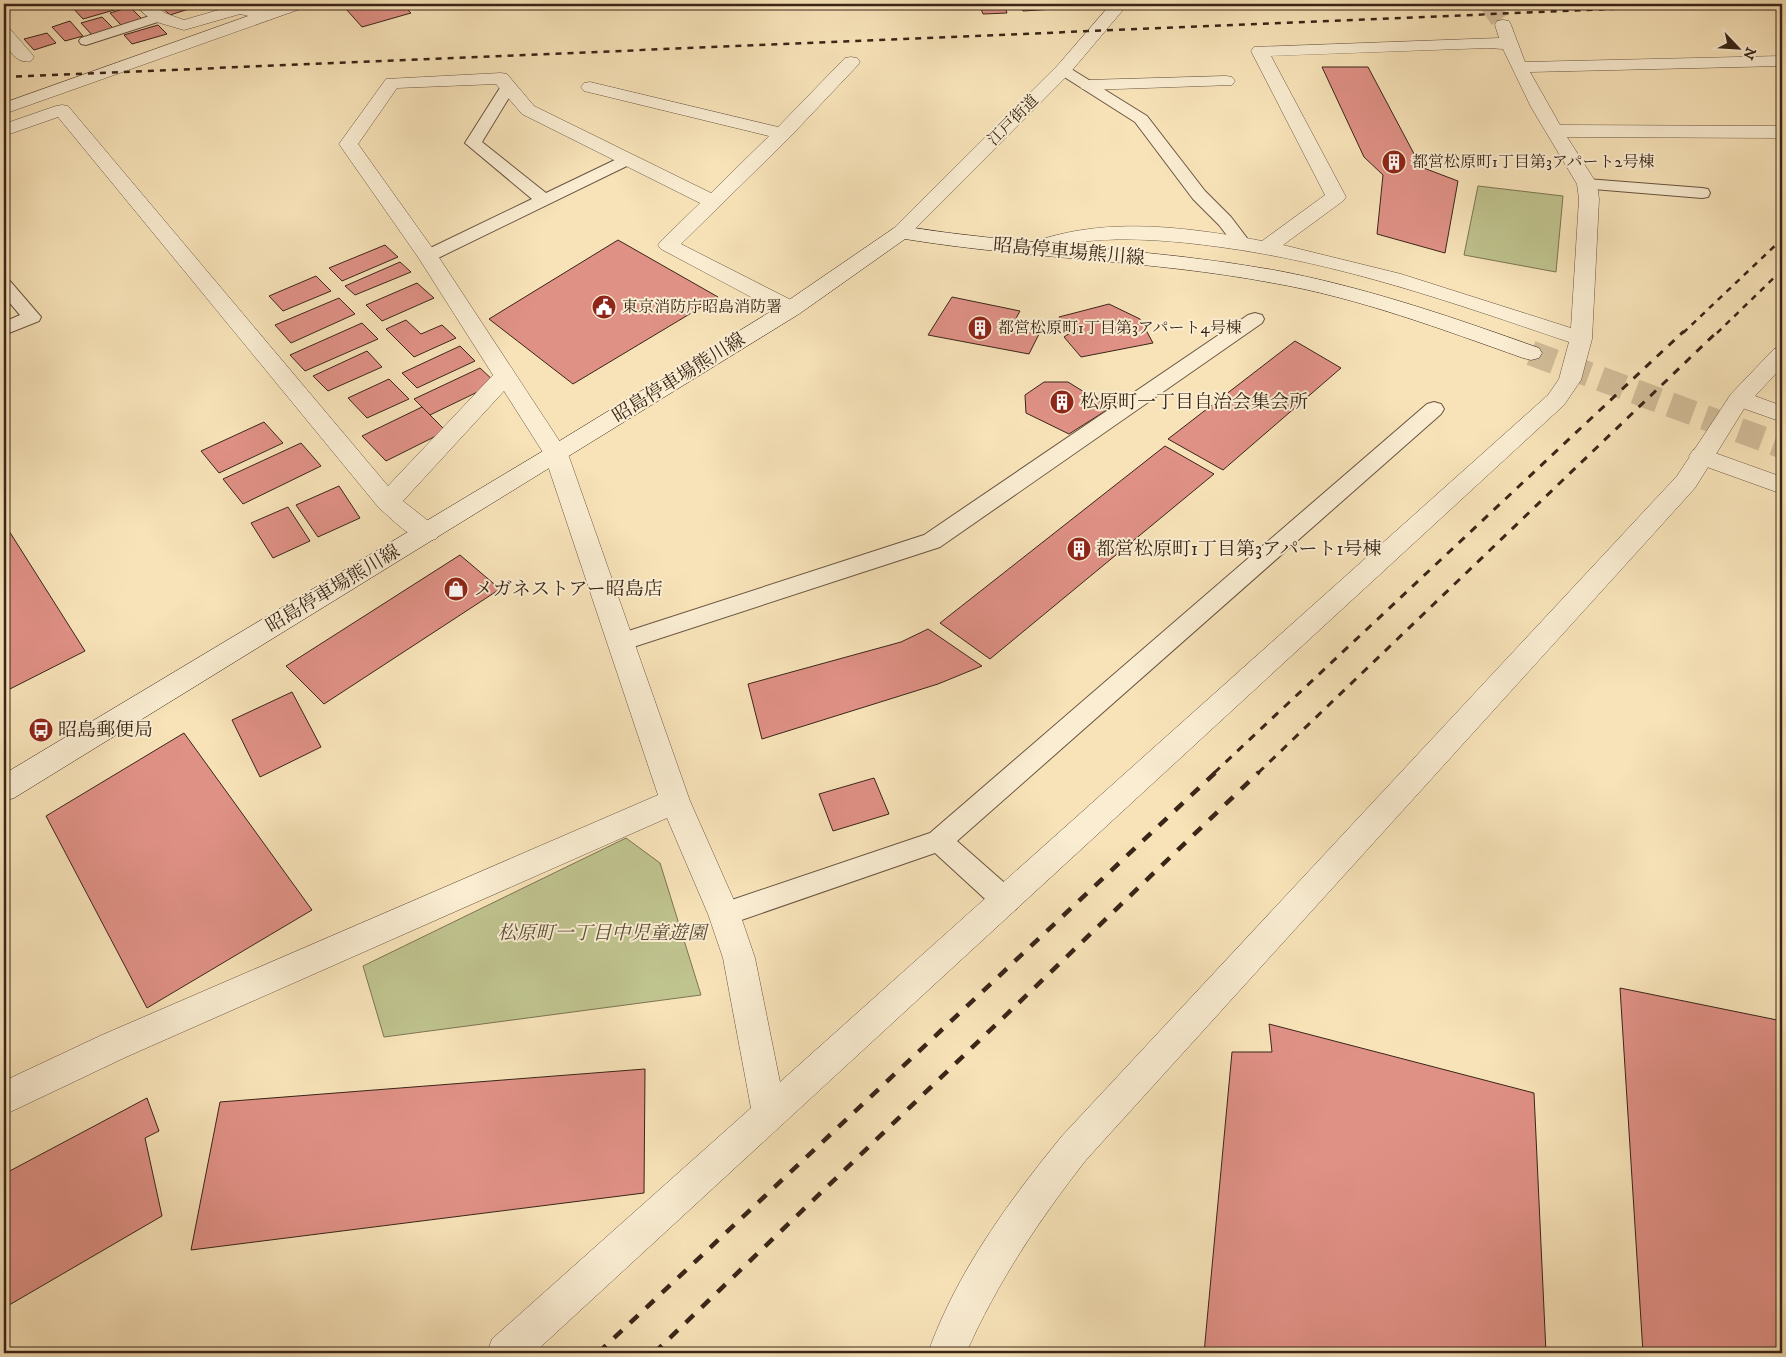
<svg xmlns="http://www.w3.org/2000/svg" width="1786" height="1357" font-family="'IM FELL DW Pica','Noto Serif JP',serif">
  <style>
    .green { fill: #bfc38e; stroke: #7c7453 }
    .building { fill: #e09186; stroke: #392518 }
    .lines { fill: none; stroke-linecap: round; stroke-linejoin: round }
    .minor-tunnel { stroke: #d2bd99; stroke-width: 19; stroke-dasharray: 19 9; stroke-linecap: butt }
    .secondary-tunnel { stroke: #d2bd99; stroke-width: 25; stroke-dasharray: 25 12; stroke-linecap: butt }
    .service-casing { stroke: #695440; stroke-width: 2 }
    .minor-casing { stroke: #695440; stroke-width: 1 }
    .tertiary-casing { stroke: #695440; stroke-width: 1 }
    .secondary-casing { stroke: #392518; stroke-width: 1 }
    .service { fill: #faedd2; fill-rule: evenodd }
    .minor { fill: #faedd2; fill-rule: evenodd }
    .tertiary { fill: #faedd2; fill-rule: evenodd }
    .secondary { fill: #faedd2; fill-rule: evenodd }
    .rail-far2 { stroke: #392518; stroke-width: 2.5; stroke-dasharray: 6 6; stroke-linecap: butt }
    .rail-far1 { stroke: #392518; stroke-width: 3; stroke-dasharray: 8 8; stroke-linecap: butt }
    .rail { stroke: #392518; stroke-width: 4.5; stroke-dasharray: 11 11; stroke-linecap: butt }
    .labels { text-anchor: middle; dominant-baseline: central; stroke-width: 4; stroke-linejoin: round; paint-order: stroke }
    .far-street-label { font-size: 16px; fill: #392518; stroke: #faedd2 }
    .far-poi-label { font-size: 16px; fill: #392518; stroke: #faedd2; text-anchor: start }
    .street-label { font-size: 19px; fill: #392518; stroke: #faedd2 }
    .poi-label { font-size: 19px; fill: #392518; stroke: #faedd2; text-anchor: start }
    .park-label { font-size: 19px; font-style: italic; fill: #5a4c36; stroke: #faedd2 }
  </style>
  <rect width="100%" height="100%" fill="#f8e3b9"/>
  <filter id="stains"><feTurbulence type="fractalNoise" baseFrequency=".004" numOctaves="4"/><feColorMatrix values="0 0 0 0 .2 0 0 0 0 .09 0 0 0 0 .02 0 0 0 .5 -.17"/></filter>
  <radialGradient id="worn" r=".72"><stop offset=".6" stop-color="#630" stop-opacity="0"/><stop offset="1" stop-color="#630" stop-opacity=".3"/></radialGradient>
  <g class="green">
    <path d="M 1478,186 L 1563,196 L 1556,272 L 1464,255 Z"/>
    <path d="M 626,838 L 660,863 L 701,995 L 384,1037 L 363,966 Z"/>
  </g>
  <g class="building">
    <path d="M 83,4 L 117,4 L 121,8 L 83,19 L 72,7 Z"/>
    <path d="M 158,4 L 192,4 L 195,7 L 170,15 Z"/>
    <path d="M 209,4 L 240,4 L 217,11 Z"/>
    <path d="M 364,4 L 402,4 L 411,13 L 362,27 L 346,9 Z"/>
    <path d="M 979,4 L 1004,4 L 1007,13 L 983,14 Z"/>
    <path d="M 1020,4 L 1068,4 L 1070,8 L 1023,11 Z"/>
    <path d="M 130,7 L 142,19 L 121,25 L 110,13 Z"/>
    <path d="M 102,17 L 114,29 L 92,35 L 81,23 Z"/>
    <path d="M 70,21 L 83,36 L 65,41 L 52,27 Z"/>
    <path d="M 158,25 L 167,34 L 132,44 L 124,35 Z"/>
    <path d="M 47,33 L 56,43 L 34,50 L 24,39 Z"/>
    <path d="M 1322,67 L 1368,67 L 1421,167 L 1458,181 L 1445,253 L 1377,234 L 1383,175 L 1364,157 Z"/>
    <path d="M 618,240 L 718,297 L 573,384 L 489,319 Z"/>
    <path d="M 385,245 L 398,257 L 342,281 L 329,268 Z"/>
    <path d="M 400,262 L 411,272 L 355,295 L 345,286 Z"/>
    <path d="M 316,276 L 331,291 L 283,311 L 269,296 Z"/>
    <path d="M 417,283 L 434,298 L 382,321 L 366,305 Z"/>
    <path d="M 952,297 L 1020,311 L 1014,322 L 1039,334 L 1029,354 L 928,335 Z"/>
    <path d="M 339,298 L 355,314 L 291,343 L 275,325 Z"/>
    <path d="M 1109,304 L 1140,319 L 1153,343 L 1081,357 L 1064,337 L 1070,333 L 1059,317 Z"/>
    <path d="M 406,320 L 421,334 L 442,325 L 456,338 L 414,357 L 386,329 Z"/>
    <path d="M 362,323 L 378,339 L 305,371 L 290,355 Z"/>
    <path d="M 1295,341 L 1341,368 L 1223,470 L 1168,439 Z"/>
    <path d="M 460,346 L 475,361 L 417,388 L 402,373 Z"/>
    <path d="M 367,351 L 382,367 L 328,391 L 313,376 Z"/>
    <path d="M 480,368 L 496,383 L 430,415 L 414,399 Z"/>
    <path d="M 389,379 L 409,399 L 367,418 L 348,398 Z"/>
    <path d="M 1044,382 L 1068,382 L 1110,408 L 1069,434 L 1026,413 L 1025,395 Z"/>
    <path d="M 422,407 L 446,431 L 386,461 L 362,436 Z"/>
    <path d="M 264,422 L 283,443 L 219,473 L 201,451 Z"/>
    <path d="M 301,443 L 321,466 L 243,504 L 223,479 Z"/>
    <path d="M 1165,446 L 1214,474 L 990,659 L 940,623 Z"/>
    <path d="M 339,486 L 360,518 L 318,537 L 296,505 Z"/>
    <path d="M 288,507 L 310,541 L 273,558 L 251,523 Z"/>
    <path d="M 4,523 L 85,651 L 4,692 Z"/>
    <path d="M 460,555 L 500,589 L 324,704 L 286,666 Z"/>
    <path d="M 928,629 L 982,666 L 938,684 L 762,739 L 748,684 L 901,642 Z"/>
    <path d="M 292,692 L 321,747 L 260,777 L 232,720 Z"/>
    <path d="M 184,733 L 312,910 L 147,1008 L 46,816 Z"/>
    <path d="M 874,778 L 889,814 L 833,831 L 819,794 Z"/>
    <path d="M 1620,988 L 1782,1021 L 1782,1353 L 1643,1353 Z"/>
    <path d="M 1269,1024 L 1534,1093 L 1546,1353 L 1204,1353 L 1232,1052 L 1272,1052 Z"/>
    <path d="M 645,1069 L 644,1193 L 191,1250 L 220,1102 Z"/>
    <path d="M 147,1098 L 159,1131 L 145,1138 L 162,1216 L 4,1308 L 4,1174 Z"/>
  </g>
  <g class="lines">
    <path class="minor-tunnel" d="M 1489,4 L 1503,25"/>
    <path class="secondary-tunnel" d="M 1531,353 L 1782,446"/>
    <defs>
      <g id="service">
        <path d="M 159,13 L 164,14 L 166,17 L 164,20 L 86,45 L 81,44 L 79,41 L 81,38 Z"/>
        <path d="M 1063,65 L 1068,67 L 1147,116 L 1205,191 L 1231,217 L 1250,242 L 1247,246 L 1241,247 L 1235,246 L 1219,225 L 1193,199 L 1135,122 L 1058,73 L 1055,70 L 1058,67 Z"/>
        <path d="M 508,81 L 513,83 L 516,86 L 482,142 L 546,193 L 621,157 L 633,157 L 635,160 L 633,163 L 434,260 L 428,261 L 422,260 L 419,256 L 422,252 L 532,199 L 465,143 L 503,83 Z"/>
        <path d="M 1587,179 L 1702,188 L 1708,189 L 1710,193 L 1708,197 L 1702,198 L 1581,188 L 1579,184 L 1581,180 Z"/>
        <path d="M 4,280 L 10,281 L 41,317 L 39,321 L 4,335 L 4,322 L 20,315 L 4,296 Z"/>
        <path d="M 1255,313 L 1262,315 L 1264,319 L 1262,323 L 940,547 L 621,651 L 613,648 L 609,642 L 613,636 L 924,535 L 1248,315 Z"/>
        <path d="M 1434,402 L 1441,404 L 1444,409 L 1441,414 L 957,841 L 1016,893 L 1019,901 L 1016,909 L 1006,913 L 996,909 L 935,853 L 724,926 L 714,922 L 710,914 L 714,906 L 930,833 L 1427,404 Z"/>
      </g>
      <g id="minor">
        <path d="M 133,4 L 151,4 L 165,13 L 184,20 L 239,4 L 272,11 L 274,15 L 272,19 L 266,20 L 240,14 L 184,30 L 153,21 Z"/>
        <path d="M 1503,20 L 1509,21 L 1511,25 L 1525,62 L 1782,56 L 1782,66 L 1530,72 L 1560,125 L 1782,126 L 1782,138 L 1567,137 L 1597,184 L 1599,199 L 1592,339 L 1581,380 L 1564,405 L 534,1353 L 487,1353 L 492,1339 L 751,1108 L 723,958 L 708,914 L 667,818 L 126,1057 L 4,1115 L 4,1081 L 102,1035 L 658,795 L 544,454 L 504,391 L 403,501 L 436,527 L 440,533 L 436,539 C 415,546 395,521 379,508 L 58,117 L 4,136 L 4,124 L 56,106 L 62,105 L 68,106 L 388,486 L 493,375 L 418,257 L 339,144 L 386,79 L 501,73 L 507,74 L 534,106 L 711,193 L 769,136 L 584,91 L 581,87 L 584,83 L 590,82 L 778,127 L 845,58 L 851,57 L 857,58 L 860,62 L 857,66 L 789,138 L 681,244 L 799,304 L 802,309 L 799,314 L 791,316 L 783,314 L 661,249 L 658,245 L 661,241 L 700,203 L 522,114 L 496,84 L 397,88 L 358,144 L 438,256 L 568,454 L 690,801 L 740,914 L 755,958 L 780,1082 L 1548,395 L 1559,379 L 1569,342 C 1454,303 1340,263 1220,247 C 1176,241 1132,237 1088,241 C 1068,243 1049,250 1029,255 L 1022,253 L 1019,249 L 1022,245 C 1042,239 1061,233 1082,230 C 1140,221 1204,230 1262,241 L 1325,195 L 1251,51 L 1254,47 L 1499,38 L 1495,25 L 1497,21 ZM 1488,48 L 1503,49 L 1531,107 L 1577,184 L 1579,199 L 1571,328 L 1401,274 L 1283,245 L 1343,201 L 1346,197 L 1271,56 Z"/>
        <path d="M 4,28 L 10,29 L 31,53 L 34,57 L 31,61 C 17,64 12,53 4,43 Z"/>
        <path d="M 1226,76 L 1232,77 L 1235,81 L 1232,85 L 1088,90 L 1082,89 L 1079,85 L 1082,81 L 1088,80 Z"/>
        <path d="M 1782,347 L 1782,367 L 1755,396 L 1782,406 L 1782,422 L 1731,404 L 1728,399 L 1731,394 L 1774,349 Z"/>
        <path d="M 1701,448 L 1782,477 L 1782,494 L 1693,462 L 1689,456 L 1693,450 Z"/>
      </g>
      <g id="tertiary">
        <path d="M 282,4 L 305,4 L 303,8 L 4,114 L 4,103 Z"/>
        <path d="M 1111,4 L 1128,4 L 1069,74 L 908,236 L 901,238 L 894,236 L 891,232 L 894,228 L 1057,66 Z"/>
        <path d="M 1739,392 L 1747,394 L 1750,399 L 1695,488 L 1086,1160 C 1039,1220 997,1283 966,1353 L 928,1353 C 956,1273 1009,1201 1062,1136 L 1677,476 L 1731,394 Z"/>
      </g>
      <path id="secondary" d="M 901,226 C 1025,246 1151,248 1274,270 C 1365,287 1452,317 1539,348 L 1542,353 L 1539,358 L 1531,360 L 1523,358 C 1441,329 1359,298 1273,283 C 1152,260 1027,259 905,239 L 799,314 L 14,798 L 4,801 L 4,774 L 548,448 L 783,304 L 894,228 Z"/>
    </defs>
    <use href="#service" class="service-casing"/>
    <use href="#minor" class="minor-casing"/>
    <use href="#tertiary" class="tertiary-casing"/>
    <use href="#secondary" class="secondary-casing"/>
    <use href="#service" class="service"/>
    <use href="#minor" class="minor"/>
    <use href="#tertiary" class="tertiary"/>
    <use href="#secondary" class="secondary"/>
    <g class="rail-far2">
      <path d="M 4,77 L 1730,4"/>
      <path d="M 1683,333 L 1782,239"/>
      <path d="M 1717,333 L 1782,270"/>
    </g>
    <g class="rail-far1">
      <path d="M 1214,773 L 1684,331"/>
      <path d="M 1258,773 L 1718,331"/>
    </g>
    <g class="rail">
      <path d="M 598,1353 L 1216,772"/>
      <path d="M 654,1353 L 1259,772"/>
    </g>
  </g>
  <defs>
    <symbol id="building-disc" viewBox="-11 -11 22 22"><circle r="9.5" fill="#8f2418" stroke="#faedd2"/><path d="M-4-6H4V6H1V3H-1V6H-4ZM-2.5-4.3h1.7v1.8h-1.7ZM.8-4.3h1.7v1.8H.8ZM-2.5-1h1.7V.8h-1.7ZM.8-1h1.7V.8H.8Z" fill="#fff"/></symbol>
    <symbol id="civic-disc" viewBox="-11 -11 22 22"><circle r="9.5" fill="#8f2418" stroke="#faedd2"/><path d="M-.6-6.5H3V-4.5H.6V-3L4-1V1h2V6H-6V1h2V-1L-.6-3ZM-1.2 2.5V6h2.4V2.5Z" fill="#fff"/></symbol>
    <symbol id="shop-disc" viewBox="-11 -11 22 22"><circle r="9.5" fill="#8f2418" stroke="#faedd2"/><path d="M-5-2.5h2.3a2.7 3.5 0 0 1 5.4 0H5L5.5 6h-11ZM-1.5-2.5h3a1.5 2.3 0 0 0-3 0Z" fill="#fff"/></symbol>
    <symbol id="bus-disc" viewBox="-11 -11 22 22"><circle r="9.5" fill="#8f2418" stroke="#faedd2"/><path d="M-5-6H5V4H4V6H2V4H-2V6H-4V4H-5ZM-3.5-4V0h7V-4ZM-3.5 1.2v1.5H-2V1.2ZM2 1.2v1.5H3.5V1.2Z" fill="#fff"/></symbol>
  </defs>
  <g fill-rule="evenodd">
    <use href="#building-disc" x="1380" y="148" width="28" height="28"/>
    <use href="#civic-disc" x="590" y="293" width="28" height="28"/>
    <use href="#building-disc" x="966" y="314" width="28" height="28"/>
    <use href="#building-disc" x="1048" y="388" width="28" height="28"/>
    <use href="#building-disc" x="1065" y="535" width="28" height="28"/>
    <use href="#shop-disc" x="442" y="575" width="28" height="28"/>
    <use href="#bus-disc" x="27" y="716" width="28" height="28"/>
  </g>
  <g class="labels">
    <g class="far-street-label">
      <text transform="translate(1013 120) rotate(-45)">江戸街道</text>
    </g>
    <g class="far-poi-label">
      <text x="1412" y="162">都営松原町1丁目第3アパート2号棟</text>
      <text x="622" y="307">東京消防庁昭島消防署</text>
      <text x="998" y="328">都営松原町1丁目第3アパート4号棟</text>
    </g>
    <g class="street-label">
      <text transform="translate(1069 252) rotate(5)">昭島停車場熊川線</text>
      <text transform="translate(679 378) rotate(-32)">昭島停車場熊川線</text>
      <text transform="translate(333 589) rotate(-31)">昭島停車場熊川線</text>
    </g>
    <g class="poi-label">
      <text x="1080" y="402">松原町一丁目自治会集会所</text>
      <text x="1096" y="549">都営松原町1丁目第3アパート1号棟</text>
      <text x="474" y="589">メガネストアー昭島店</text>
      <text x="58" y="730">昭島郵便局</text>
    </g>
    <g class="park-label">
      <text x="602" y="933">松原町一丁目中児童遊園</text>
    </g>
  </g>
  <rect width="1786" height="1357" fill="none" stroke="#f8e3b9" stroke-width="20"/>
  <rect x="5" y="5" width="1776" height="1347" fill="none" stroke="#392518" stroke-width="2.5"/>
  <rect x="10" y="10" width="1766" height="1337" fill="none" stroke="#392518"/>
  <g transform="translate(1738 48) rotate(115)" stroke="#faedd2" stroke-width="4" paint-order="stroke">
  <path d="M0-4L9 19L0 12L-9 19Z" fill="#392518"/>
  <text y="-8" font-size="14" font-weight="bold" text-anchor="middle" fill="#392518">N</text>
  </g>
  <rect width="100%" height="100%" filter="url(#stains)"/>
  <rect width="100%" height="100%" fill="url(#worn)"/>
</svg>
